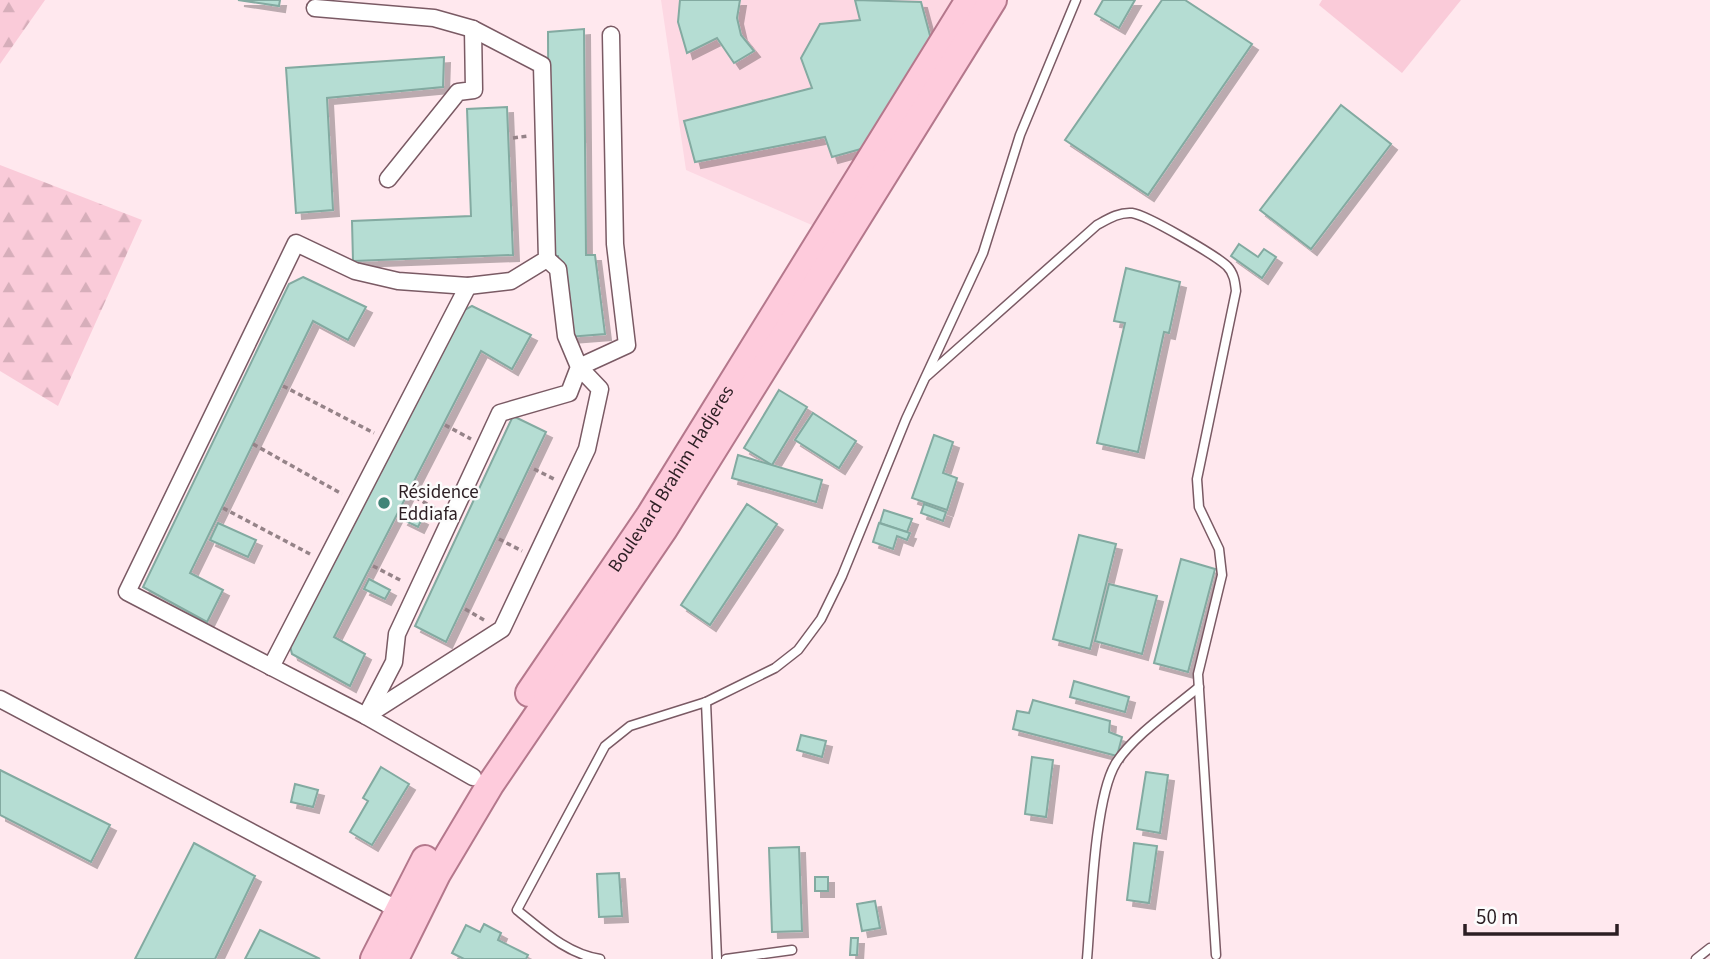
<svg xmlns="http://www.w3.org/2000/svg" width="1710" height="959" font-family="'Source Sans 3',sans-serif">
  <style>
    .built { fill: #fdd8e3 }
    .forest { fill: url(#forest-firs) }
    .park { fill: #facbd9 }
    .building { fill: #b5ddd3; stroke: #83aaa1; stroke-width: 2; filter: url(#shadow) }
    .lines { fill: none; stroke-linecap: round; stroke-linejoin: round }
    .service-casing { stroke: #7a5a64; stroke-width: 11 }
    .minor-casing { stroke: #7a5a64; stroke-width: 19 }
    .primary-casing { stroke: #b4788c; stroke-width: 30 }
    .path { stroke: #958388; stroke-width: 3.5; stroke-dasharray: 5 3.5; stroke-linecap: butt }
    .service { stroke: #fff; stroke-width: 8 }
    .minor { stroke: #fff; stroke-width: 16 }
    .primary { stroke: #fecbdc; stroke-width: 26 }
    .poi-dot { fill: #418477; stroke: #fcfcfc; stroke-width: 2.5 }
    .labels { text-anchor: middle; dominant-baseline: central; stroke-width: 5; stroke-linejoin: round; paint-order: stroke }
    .street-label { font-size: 19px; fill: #2c1e23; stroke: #fcfcfc }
    .poi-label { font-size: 19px; fill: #2c1e23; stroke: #fcfcfc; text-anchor: start }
  </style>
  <defs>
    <pattern id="forest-firs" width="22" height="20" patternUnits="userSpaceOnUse" patternTransform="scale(1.75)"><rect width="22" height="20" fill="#facbd9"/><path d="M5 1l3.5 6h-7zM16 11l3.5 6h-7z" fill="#d6aeba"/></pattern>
    <filter id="shadow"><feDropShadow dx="6" dy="6" stdDeviation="0" flood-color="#0004"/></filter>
  </defs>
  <rect width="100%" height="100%" fill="#ffe8ee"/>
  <path class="built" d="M 661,0 L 974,0 L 830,233 L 686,170 Z"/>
  <g class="forest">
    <path d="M 0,0 L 45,0 L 0,64 Z"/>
    <path d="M 0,165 L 142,220 L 58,406 L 0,371 Z"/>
  </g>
  <path class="park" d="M 1322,0 L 1461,0 L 1402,73 L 1319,5 Z"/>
  <g class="building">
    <path d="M 238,0 L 280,0 L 279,6 Z"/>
    <path d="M 680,0 L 740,0 L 737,18 L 741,35 L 754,51 L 734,63 L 717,38 L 687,53 L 678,22 Z"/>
    <path d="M 855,0 L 921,2 L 935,54 L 879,144 L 832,157 L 825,137 L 695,162 L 684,121 L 812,88 L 801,58 L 820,24 L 860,20 Z"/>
    <path d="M 1103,0 L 1135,0 L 1119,28 L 1095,14 Z"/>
    <path d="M 1162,0 L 1185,0 L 1252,44 L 1148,195 L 1065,140 Z"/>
    <path d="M 584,29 L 586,255 L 595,255 L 605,334 L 568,337 L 558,256 L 549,257 L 548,32 Z"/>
    <path d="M 444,57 L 443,87 L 327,98 L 333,210 L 296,213 L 286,68 Z"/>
    <path d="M 1341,105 L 1391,144 L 1311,249 L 1260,210 Z"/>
    <path d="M 507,107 L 513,255 L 353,261 L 352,221 L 471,216 L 467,109 Z"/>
    <path d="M 1239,244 L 1258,257 L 1264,249 L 1276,257 L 1262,278 L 1231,256 Z"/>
    <path d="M 1126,268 L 1180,282 L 1169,333 L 1164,332 L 1138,452 L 1097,443 L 1125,323 L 1114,321 Z"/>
    <path d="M 303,277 L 366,307 L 348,340 L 313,321 L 190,573 L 223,590 L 207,622 L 143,587 L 289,284 Z"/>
    <path d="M 472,306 L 531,335 L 512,369 L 481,351 L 334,637 L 365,654 L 350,686 L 292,654 L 290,646 L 463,311 Z"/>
    <path d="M 779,390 L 807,407 L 772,465 L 744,448 Z"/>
    <path d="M 813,413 L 856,441 L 839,468 L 795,440 Z"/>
    <path d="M 513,416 L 546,432 L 446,642 L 415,626 Z"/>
    <path d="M 934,435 L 953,442 L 943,473 L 957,478 L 947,510 L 912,498 Z"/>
    <path d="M 738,455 L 822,480 L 816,502 L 732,478 Z"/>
    <path d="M 747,504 L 777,524 L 710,625 L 681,605 Z"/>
    <path d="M 924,504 L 946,512 L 943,521 L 921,513 Z"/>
    <path d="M 884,510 L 912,519 L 907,532 L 880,523 Z"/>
    <path d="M 407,511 L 422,519 L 418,527 L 402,519 Z"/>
    <path d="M 218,523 L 256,540 L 248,557 L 210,540 Z"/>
    <path d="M 879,523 L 910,533 L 907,540 L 897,536 L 893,549 L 873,542 Z"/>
    <path d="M 1079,535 L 1116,544 L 1090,649 L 1053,639 Z"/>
    <path d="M 1181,559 L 1215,569 L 1188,672 L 1154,663 Z"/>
    <path d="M 369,579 L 390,590 L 385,599 L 364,589 Z"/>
    <path d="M 1109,584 L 1157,596 L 1142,654 L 1095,641 Z"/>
    <path d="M 1074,681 L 1129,697 L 1125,712 L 1070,697 Z"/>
    <path d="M 1033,700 L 1110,721 L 1109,732 L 1122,737 L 1117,756 L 1013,729 L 1017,711 L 1029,713 Z"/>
    <path d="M 801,735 L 826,741 L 822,757 L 797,750 Z"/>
    <path d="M 1032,757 L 1053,760 L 1046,817 L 1025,814 Z"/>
    <path d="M 381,767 L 409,784 L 372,845 L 350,832 L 368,801 L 363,798 Z"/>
    <path d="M 0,770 L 110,825 L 91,862 L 0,815 Z"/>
    <path d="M 1146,772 L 1168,775 L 1160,833 L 1137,829 Z"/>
    <path d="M 295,784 L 318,790 L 313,807 L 291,802 Z"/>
    <path d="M 194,843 L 255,876 L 215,959 L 135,959 Z"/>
    <path d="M 1134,843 L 1157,846 L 1149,903 L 1127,900 Z"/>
    <path d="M 799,847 L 802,931 L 772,932 L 769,848 Z"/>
    <path d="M 619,873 L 622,916 L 599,917 L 597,874 Z"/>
    <rect x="815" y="877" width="13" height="14"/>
    <path d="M 875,901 L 880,928 L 862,931 L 857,904 Z"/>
    <path d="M 484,924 L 501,933 L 498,940 L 528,955 L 526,959 L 464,959 L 452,953 L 466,925 L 480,932 Z"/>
    <path d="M 260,930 L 320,959 L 245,959 Z"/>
    <path d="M 851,938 L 858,938 L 857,955 L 850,955 Z"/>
  </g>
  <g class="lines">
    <defs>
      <g id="service">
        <path d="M 927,376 L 1097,225 C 1108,219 1119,212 1132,213 C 1147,215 1215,255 1227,266 C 1234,273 1235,282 1236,291 L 1197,479 L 1199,507 L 1219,549 L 1222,575 L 1198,674 L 1216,955"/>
        <path d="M 706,702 L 717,959"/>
        <path d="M 600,959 C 567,954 542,930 517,910 L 605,746 L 630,726 L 706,702 L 775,668 L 798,650 L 821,619 L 842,576 L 906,419 L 983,253 L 1020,135 L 1076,0"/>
        <path d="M 726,959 L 792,950"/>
        <path d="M 1087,959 C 1091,913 1094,798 1116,763 C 1133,736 1174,708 1199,687"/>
        <path d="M 1696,959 L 1710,948"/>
      </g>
      <g id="minor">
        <path d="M 315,8 L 434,18 L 473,29 L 542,65 L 547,259 L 511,281 L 468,286 L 398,281 L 355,271 L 296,243 L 127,592 L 366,716 L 473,777"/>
        <path d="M 388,179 L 458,92 L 474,90 L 473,29"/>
        <path d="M 271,667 L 468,286"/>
        <path d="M 0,699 L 406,914"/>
        <path d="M 367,714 L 394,662 L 397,634 L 500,413 L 569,393 L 579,367 L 566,336 L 558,269 L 547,259"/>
        <path d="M 366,716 L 502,629 L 587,449 L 600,389 L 579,367 L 627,345 L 615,244 L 611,35"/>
      </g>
      <g id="primary">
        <path id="s1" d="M 529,693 L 650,515 L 969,0"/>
        <path d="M 374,959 L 425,859"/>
        <path d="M 395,959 L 437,874 L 490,785 L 664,529 L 993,0"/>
      </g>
    </defs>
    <use href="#service" class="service-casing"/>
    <use href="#minor" class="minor-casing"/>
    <use href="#primary" class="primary-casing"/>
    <g class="path">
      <path d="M 513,138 L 528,136"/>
      <path d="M 283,386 L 374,433"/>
      <path d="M 445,425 L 471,439"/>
      <path d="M 253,444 L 342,494"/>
      <path d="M 534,469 L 554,479"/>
      <path d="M 408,493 L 436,509"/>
      <path d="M 223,508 L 310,554"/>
      <path d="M 499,539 L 522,551"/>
      <path d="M 373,566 L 402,581"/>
      <path d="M 465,609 L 484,620"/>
    </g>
    <use href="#service" class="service"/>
    <use href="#minor" class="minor"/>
    <use href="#primary" class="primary"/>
  </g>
  <circle class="poi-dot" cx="384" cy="503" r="7"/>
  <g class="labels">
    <g class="street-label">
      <text stroke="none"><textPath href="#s1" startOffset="257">Boulevard Brahim Hadjeres</textPath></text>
    </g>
    <g class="poi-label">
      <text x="398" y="492">Résidence<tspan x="398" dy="22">Eddiafa</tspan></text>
    </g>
  </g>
  <path d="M1465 924v10h152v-10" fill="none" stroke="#2c1e23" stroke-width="3.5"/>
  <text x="1476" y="924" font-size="21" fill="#2c1e23" stroke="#fcfcfc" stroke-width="5" paint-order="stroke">50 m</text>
</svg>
